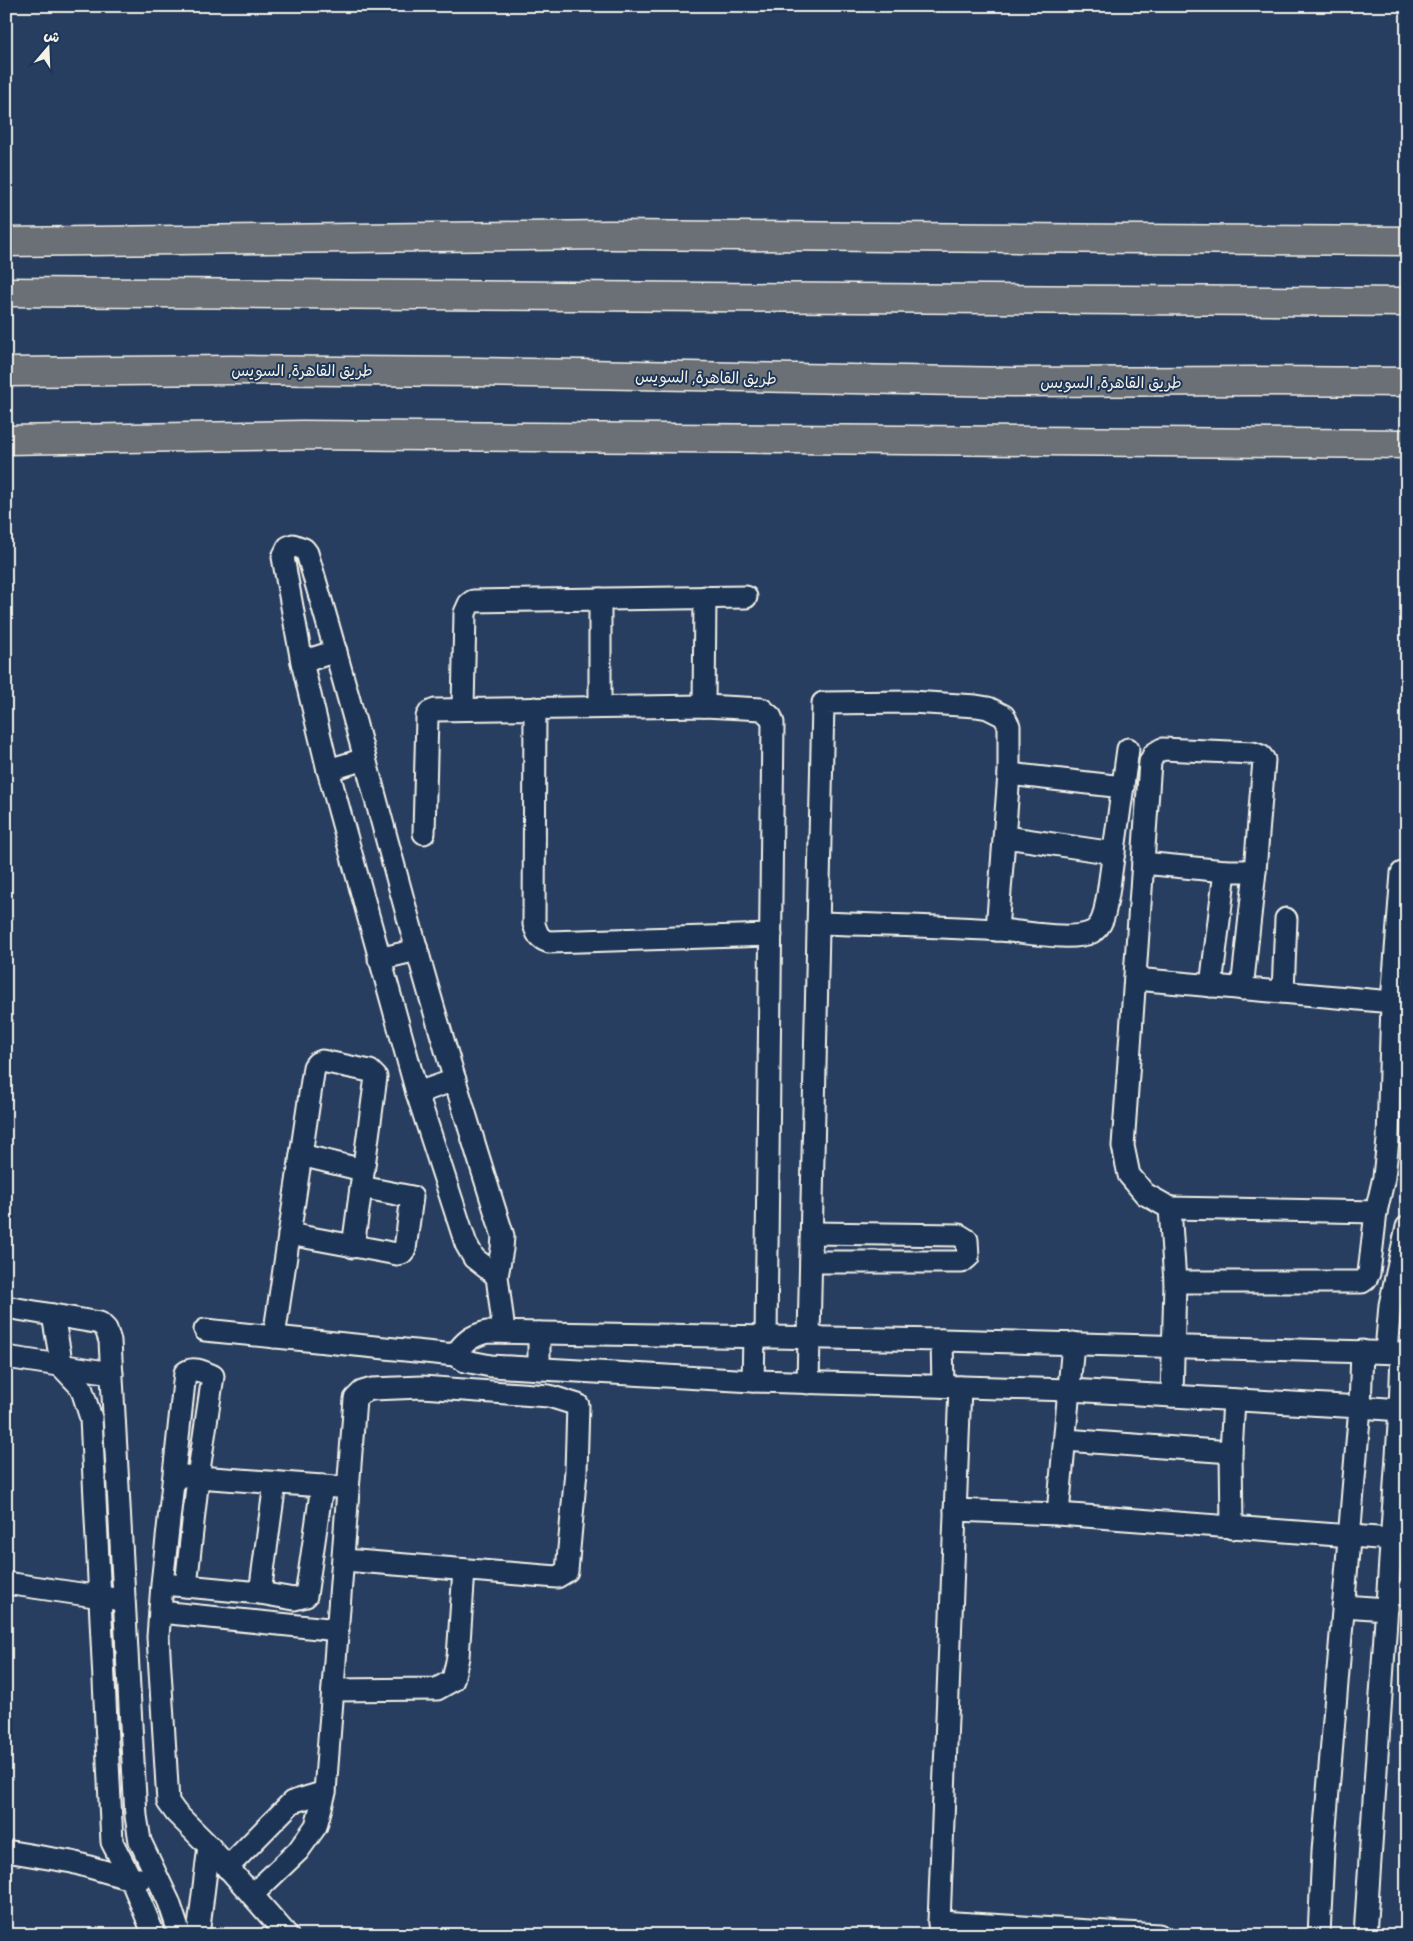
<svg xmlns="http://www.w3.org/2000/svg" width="1413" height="1941" font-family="Delius,'Playpen Sans Arabic',sans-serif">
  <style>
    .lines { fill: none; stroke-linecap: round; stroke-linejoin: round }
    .minor-casing { stroke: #f4f1e8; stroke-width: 25 }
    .highway-casing { stroke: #f4f1e8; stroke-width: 31 }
    .minor { stroke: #1d3557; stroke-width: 21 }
    .highway { stroke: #6b6f75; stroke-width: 28 }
    .labels { text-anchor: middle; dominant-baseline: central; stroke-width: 4; stroke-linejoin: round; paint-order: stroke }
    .street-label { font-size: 16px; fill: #f4f1e8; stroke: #1d3557 }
  </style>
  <rect width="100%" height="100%" fill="#273e61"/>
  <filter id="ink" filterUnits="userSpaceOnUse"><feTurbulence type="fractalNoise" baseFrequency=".02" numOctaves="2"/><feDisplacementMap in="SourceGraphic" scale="10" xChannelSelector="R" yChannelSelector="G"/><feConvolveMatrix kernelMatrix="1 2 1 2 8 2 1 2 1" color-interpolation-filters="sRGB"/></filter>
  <g filter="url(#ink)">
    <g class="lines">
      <defs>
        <g id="minor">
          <path d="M 302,662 L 336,651"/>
          <path d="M 704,706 L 705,597"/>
          <path d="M 600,707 L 600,599"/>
          <path d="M 463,708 L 465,613 L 469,604 L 473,601 L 746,597"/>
          <path d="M 535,708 L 534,924 C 537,934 539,939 549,942 L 771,935"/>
          <path d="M 328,770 L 365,759"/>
          <path d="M 1009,774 L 1123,787"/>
          <path d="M 424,833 L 427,717 L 430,712 L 435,710 L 704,706 L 762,709 L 771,717 L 773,723 L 766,1337"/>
          <path d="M 1005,837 L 1114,853"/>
          <path d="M 1143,863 L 1225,871 L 1255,871"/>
          <path d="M 818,923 C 878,925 938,926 998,930 C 1021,931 1072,942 1092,932 C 1105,925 1105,907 1108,894 L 1128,749"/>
          <path d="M 379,959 L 417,950"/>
          <path d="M 1135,979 L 1392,1002"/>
          <path d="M 1211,986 L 1225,871"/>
          <path d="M 1283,992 L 1286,919"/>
          <path d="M 417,1093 L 455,1080"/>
          <path d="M 301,1155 L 363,1170"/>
          <path d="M 1170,1208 L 1376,1212 L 1384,1177 L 1388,1140 L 1392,1002 L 1402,873"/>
          <path d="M 289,1234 L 397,1254 L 402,1253 L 405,1249 L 412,1197 L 361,1187"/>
          <path d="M 811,1262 L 962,1262 L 968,1257 L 967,1240 L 959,1235 L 812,1233"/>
          <path d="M 497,1276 L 474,1258 L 466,1244 L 417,1093 L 328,770 L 302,662 L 283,557 L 288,547 L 293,545 L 304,549 L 307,553 C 347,685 380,818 417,950 C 444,1046 473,1141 503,1236 L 502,1249 L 497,1276 L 504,1332"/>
          <path d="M 1175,1282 L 1362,1282 L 1366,1279 L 1369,1273 L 1376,1212"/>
          <path d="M 6,1307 L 100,1323 L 106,1329 L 110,1341 L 136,1816 L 140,1841 L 169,1902 L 180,1935"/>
          <path d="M 53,1315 L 62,1367 L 81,1387 L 91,1418 L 112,1842 L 131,1879 L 154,1935"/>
          <path d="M 205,1330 L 455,1355 L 465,1361 L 491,1366 L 753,1381 L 1070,1390 L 1360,1407 L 1323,1851 L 1319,1935"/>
          <path d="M 274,1337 L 314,1067 L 317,1063 L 322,1061 L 370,1071 L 376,1077 L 353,1247"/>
          <path d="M 942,1340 L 943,1386"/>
          <path d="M 1362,1351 L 1360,1407 L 1400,1410"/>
          <path d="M 1386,1351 L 1390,1305 L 1407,1227"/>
          <path d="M 455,1355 C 464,1342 471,1336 487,1332 L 942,1340 L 1402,1353 L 1400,1410 L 1365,1935"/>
          <path d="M 6,1357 L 112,1373"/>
          <path d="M 539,1369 L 539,1333"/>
          <path d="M 753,1381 L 754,1337"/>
          <path d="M 808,1383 L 823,703 L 911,702 L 976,706 L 988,708 L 1004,716 L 1009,726 L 1009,774 L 997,930"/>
          <path d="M 1172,1396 L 1175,1282 L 1170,1208 L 1145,1194 L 1129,1175 L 1123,1146 L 1150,762 L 1154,754 L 1162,749 L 1253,753 L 1261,756 L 1264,760 L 1255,871 L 1242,989"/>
          <path d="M 1065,1440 L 1231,1452"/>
          <path d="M 184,1476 L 336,1487"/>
          <path d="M 955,1510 L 1058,1514 L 1391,1539"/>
          <path d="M 1058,1514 L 1073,1343"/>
          <path d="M 1232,1528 L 1231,1452 L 1234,1400"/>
          <path d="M 6,1583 L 115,1599"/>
          <path d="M 162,1584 L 186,1586 L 198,1477 L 213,1376 C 204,1372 193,1366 185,1373 L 162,1584 L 158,1637 L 168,1802 L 176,1813 L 209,1846 L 287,1935"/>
          <path d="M 186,1586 L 260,1593 L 294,1599 L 306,1596 L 322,1486"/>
          <path d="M 260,1593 L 275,1483"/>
          <path d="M 1388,1593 L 1407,1594"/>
          <path d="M 1343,1606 L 1387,1609"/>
          <path d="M 160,1612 L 338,1630"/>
          <path d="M 333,1690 L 437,1689 L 453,1680 L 458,1657 L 464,1570"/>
          <path d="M 6,1851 L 72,1862 L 131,1879 L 140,1879"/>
          <path d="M 227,1868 L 292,1802 L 325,1792"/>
          <path d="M 252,1895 L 298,1851 L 316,1826 L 325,1792 L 355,1399 L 362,1392 L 372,1389 L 422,1387 L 549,1396 L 578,1405 L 576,1471 L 567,1571 L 557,1577 L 344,1560"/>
          <path d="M 939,1922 L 1159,1935"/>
          <path d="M 198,1935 L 209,1846"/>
          <path d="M 940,1935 L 939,1922 L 960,1387"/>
        </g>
        <g id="highway">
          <path d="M 6,242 L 610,235 L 1407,241"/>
          <path d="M 6,292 L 1407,302"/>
          <path d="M 6,372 L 232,370 L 477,372 L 1012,382 L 1254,381 L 1407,382"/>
          <path d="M 6,440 L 302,435 L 1407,444"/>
        </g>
      </defs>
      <use href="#minor" class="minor-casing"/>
      <use href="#highway" class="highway-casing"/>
      <use href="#minor" class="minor"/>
      <use href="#highway" class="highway"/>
    </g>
  </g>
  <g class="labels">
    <g class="street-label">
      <text x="302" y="370">طريق القاهرة, السويس</text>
      <text transform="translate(706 377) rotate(1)">طريق القاهرة, السويس</text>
      <text x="1111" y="382">طريق القاهرة, السويس</text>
    </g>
  </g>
  <rect width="1413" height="1941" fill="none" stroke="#1d3557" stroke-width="25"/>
  <rect x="12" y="12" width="1388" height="1916" fill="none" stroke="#f4f1e8" stroke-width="2" filter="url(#ink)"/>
  <g transform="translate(48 48) rotate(19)" stroke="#1d3557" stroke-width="4" paint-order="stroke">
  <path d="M0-4L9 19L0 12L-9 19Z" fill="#f4f1e8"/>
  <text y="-8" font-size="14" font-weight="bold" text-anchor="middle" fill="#f4f1e8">ش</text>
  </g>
</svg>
